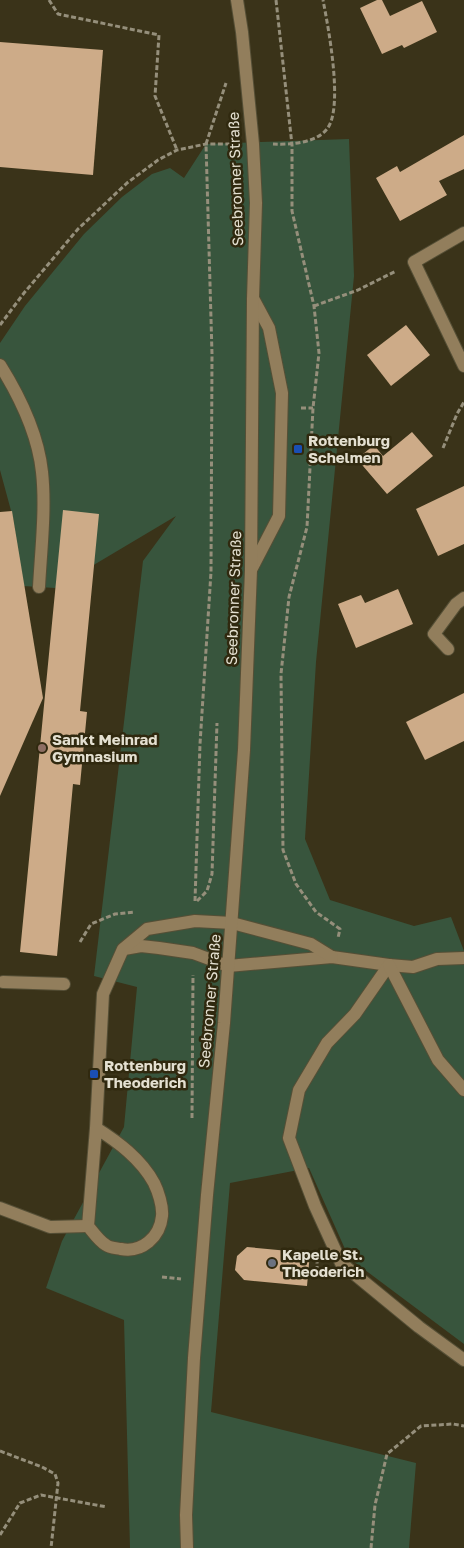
<svg xmlns="http://www.w3.org/2000/svg" width="464" height="1548" font-family="'Golos Text',sans-serif">
  <style>
    .green { fill: #38553d }
    .building { fill: #cdab88 }
    .lines { fill: none; stroke-linecap: round; stroke-linejoin: round }
    .minor-casing { stroke: #554f36; stroke-width: 14 }
    .path { stroke: #958f7b; stroke-width: 3; stroke-dasharray: 5 2.5; stroke-linecap: butt }
    .minor { stroke: #927e5c; stroke-width: 12 }
    .transit-dot { fill: #1a4fb4; stroke: #30290f; stroke-width: 2 }
    .education-dot { fill: #8d6e63; stroke: #30290f; stroke-width: 2 }
    .worship-dot { fill: #6b7280; stroke: #30290f; stroke-width: 2 }
    .labels { text-anchor: middle; dominant-baseline: central; stroke-width: 5; stroke-linejoin: round; paint-order: stroke }
    .street-label { font-size: 15px; fill: #e4e0d1; stroke: #30290f }
    .poi-label { font-size: 15px; font-weight: bold; fill: #e4e0d1; stroke: #30290f; text-anchor: start }
  </style>
  <rect width="100%" height="100%" fill="#3a3319"/>
  <path class="green" d="M 349,139 L 354,276 L 316,662 L 305,839 L 330,900 L 414,926 L 451,917 L 464,951 L 464,1344 L 349,1258 L 309,1168 L 230,1183 L 211,1412 L 416,1463 L 409,1548 L 130,1548 L 124,1320 L 46,1288 L 62,1241 L 124,1127 L 137,987 L 94,976 L 143,561 L 176,516 L 55,588 L 23,586 L 13,518 L 0,470 L 0,343 L 25,306 L 84,234 L 122,197 L 152,174 L 170,168 L 184,178 L 206,144 Z"/>
  <g class="building">
    <path d="M 377,0 L 382,0 L 390,16 L 422,1 L 437,32 L 404,48 L 402,45 L 382,54 L 360,8 Z"/>
    <path d="M 0,42 L 103,50 L 93,175 L 0,167 Z"/>
    <path d="M 464,135 L 464,169 L 439,181 L 447,195 L 400,221 L 376,178 L 397,166 L 400,172 Z"/>
    <path d="M 406,325 L 430,355 L 391,386 L 367,355 Z"/>
    <path d="M 412,432 L 433,456 L 387,494 L 357,459 L 374,445 L 383,456 Z"/>
    <path d="M 464,486 L 464,544 L 438,556 L 416,509 Z"/>
    <path d="M 63,510 L 99,514 L 80,711 L 87,712 L 80,785 L 73,784 L 57,956 L 20,952 Z"/>
    <path d="M 12,511 L 43,698 L 0,796 L 0,512 Z"/>
    <path d="M 398,589 L 413,624 L 356,648 L 338,604 L 361,595 L 365,603 Z"/>
    <path d="M 464,693 L 464,741 L 425,760 L 406,722 Z"/>
    <path d="M 247,1247 L 310,1253 L 307,1286 L 244,1280 L 235,1270 L 237,1256 Z"/>
  </g>
  <g class="lines">
    <defs>
      <g id="minor">
        <path d="M 464,233 L 414,262 L 464,366"/>
        <path d="M 0,365 C 20,397 38,434 42,472 C 46,508 41,550 39,587"/>
        <path d="M 252,568 L 279,516 L 282,393 L 269,328 L 254,300"/>
        <path d="M 448,649 L 434,634 L 456,604 L 464,598"/>
        <path d="M 124,949 L 141,946 L 159,948 L 193,953 L 228,966 L 332,957 L 389,965 L 413,967 L 437,959 L 464,958"/>
        <path d="M 389,965 L 355,1014 L 327,1043 L 299,1090 L 289,1138 L 315,1206 L 341,1263 L 419,1327 L 464,1360"/>
        <path d="M 389,965 L 438,1060 L 464,1090"/>
        <path d="M 3,982 L 64,984"/>
        <path d="M 96,1128 C 118,1142 141,1159 154,1183 C 158,1191 163,1206 162,1216 C 160,1237 142,1253 121,1249 C 116,1248 110,1248 106,1245 C 99,1241 93,1232 88,1226 L 96,1128 L 103,994 L 123,949 L 147,929 L 195,921 L 232,923 L 311,944 L 332,957"/>
        <path d="M 0,1208 L 50,1227 L 88,1226"/>
        <path d="M 187,1548 L 186,1515 L 194,1358 L 207,1195 L 224,1023 L 244,750 L 251,570 L 253,299 L 256,203 L 253,144 L 242,32 L 237,0"/>
      </g>
    </defs>
    <use href="#minor" class="minor-casing"/>
    <g class="path">
      <path d="M 49,0 L 58,14 L 159,35 L 155,96 L 177,150"/>
      <path d="M 276,0 L 292,145 L 292,211 L 314,306 L 319,353 L 313,408 L 307,527 L 289,597 L 281,674 L 283,850 L 296,884 L 316,912 L 340,929 L 338,938"/>
      <path d="M 273,144 C 290,145 316,143 327,129 C 344,108 328,26 323,0"/>
      <path d="M 314,306 L 358,290 L 396,271"/>
      <path d="M 0,325 L 24,293 L 78,229 L 127,183 L 158,160 L 177,150 L 206,144 L 232,144"/>
      <path d="M 301,408 L 313,408"/>
      <path d="M 443,448 L 457,414 L 464,402"/>
      <path d="M 195,901 L 200,744 L 211,572 L 212,354 L 206,144 L 226,83"/>
      <path d="M 197,901 L 207,891 L 212,874 L 217,723"/>
      <path d="M 80,942 L 91,924 L 115,914 L 135,912"/>
      <path d="M 192,1118 L 193,975"/>
      <path d="M 317,1271 L 317,1262"/>
      <path d="M 162,1277 L 181,1279"/>
      <path d="M 0,1451 L 42,1467 L 55,1474 L 58,1483 L 51,1548"/>
      <path d="M 0,1535 L 20,1503 L 41,1495 L 107,1507"/>
      <path d="M 371,1548 L 375,1505 L 387,1454 L 421,1426 L 453,1424 L 464,1426"/>
    </g>
    <use href="#minor" class="minor"/>
  </g>
  <g class="transit-dot">
    <rect x="293" y="444" width="10" height="10" rx="2.5"/>
    <rect x="89" y="1069" width="10" height="10" rx="2.5"/>
  </g>
  <circle class="education-dot" cx="42" cy="748" r="5"/>
  <circle class="worship-dot" cx="272" cy="1263" r="5"/>
  <g class="labels">
    <g class="street-label">
      <text transform="translate(235 179) rotate(-92)">Seebronner Straße</text>
      <text transform="translate(233 598) rotate(-88)">Seebronner Straße</text>
      <text transform="translate(209 1001) rotate(-85)">Seebronner Straße</text>
    </g>
    <g class="poi-label">
      <text x="308" y="440">Rottenburg<tspan x="308" dy="17">Schelmen</tspan></text>
      <text x="52" y="739">Sankt Meinrad<tspan x="52" dy="17">Gymnasium</tspan></text>
      <text x="104" y="1065">Rottenburg<tspan x="104" dy="17">Theoderich</tspan></text>
      <text x="282" y="1254">Kapelle St.<tspan x="282" dy="17">Theoderich</tspan></text>
    </g>
  </g>
</svg>
